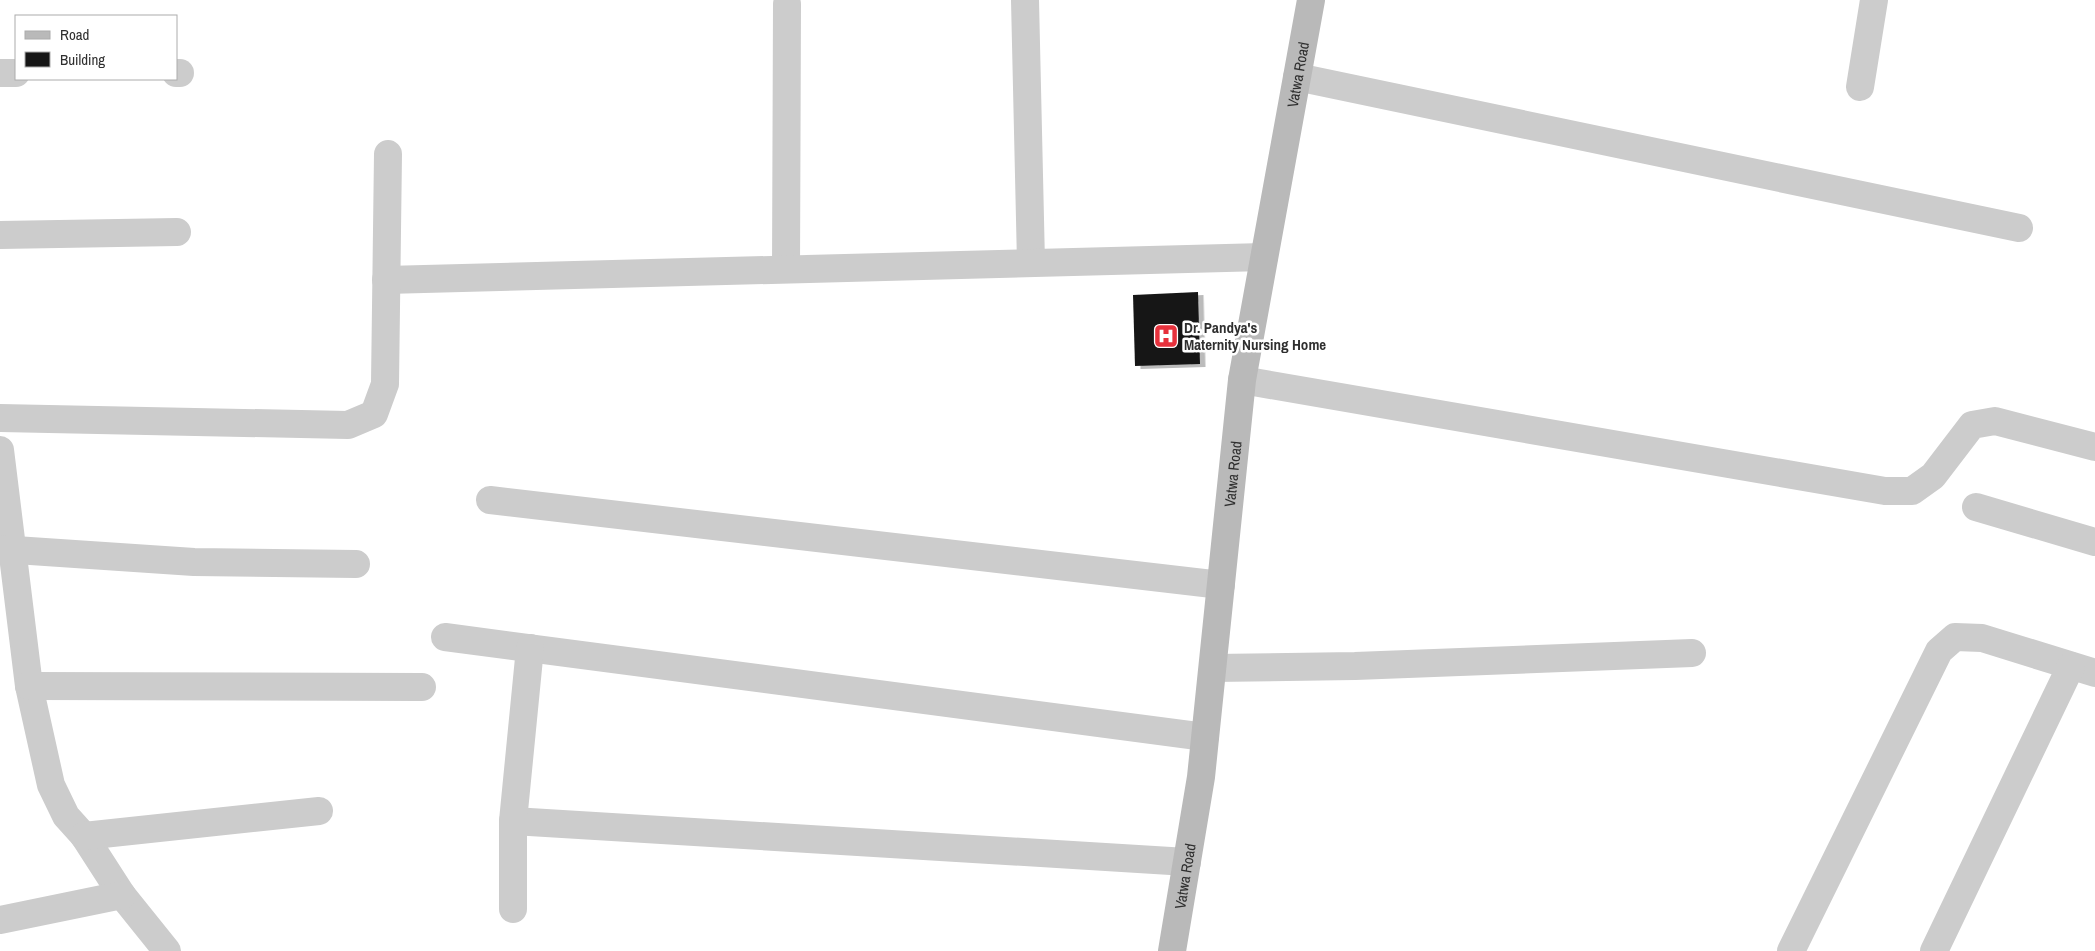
<svg xmlns="http://www.w3.org/2000/svg" width="2095" height="951" font-family="'Archivo Narrow',sans-serif">
  <style>
    .building { fill: #161616; filter: url(#shadow) }
    .lines { fill: none; stroke-linecap: round; stroke-linejoin: round }
    .minor { stroke: #ccc; stroke-width: 28 }
    .secondary { stroke: #b9b9b9; stroke-width: 28 }
    .labels { text-anchor: middle; dominant-baseline: central; stroke-width: 5; stroke-linejoin: round; paint-order: stroke }
    .street-label { font-size: 15px; fill: #2f2f2f; stroke: #fff }
    .poi-label { font-size: 15px; font-weight: bold; fill: #2f2f2f; stroke: #fff; text-anchor: start }
  </style>
  <defs>
    <filter id="shadow"><feDropShadow dx="5.5" dy="3" stdDeviation="0" flood-color="#0004"/></filter>
  </defs>
  <rect width="100%" height="100%" fill="#fff"/>
  <path class="building" d="M 1198,292 L 1200,364 L 1135,366 L 1133,295 Z"/>
  <g class="lines">
    <g class="minor">
      <path d="M 1025,0 L 1031,263"/>
      <path d="M 0,73 L 16,73"/>
      <path d="M 176,73 L 180,73"/>
      <path d="M 1297,77 L 2019,228"/>
      <path d="M 1860,87 L 1874,0"/>
      <path d="M 0,235 L 177,232"/>
      <path d="M 786,269 L 787,4"/>
      <path d="M 386,280 L 1264,257"/>
      <path d="M 1242,380 L 1885,491 L 1912,491 L 1933,476 L 1972,425 L 1995,421 L 2095,447"/>
      <path d="M 0,418 L 348,425 L 374,414 L 385,384 L 388,154"/>
      <path d="M 0,450 L 29,686 L 51,785 L 66,816 L 84,836 L 122,895 L 167,951"/>
      <path d="M 490,500 L 1221,585"/>
      <path d="M 1976,507 L 2095,542"/>
      <path d="M 0,549 L 194,562 L 356,564"/>
      <path d="M 445,637 L 1205,737"/>
      <path d="M 1213,668 L 1355,666 L 1692,653"/>
      <path d="M 29,686 L 422,687"/>
      <path d="M 513,821 L 1187,862"/>
      <path d="M 84,836 L 319,811"/>
      <path d="M 513,909 L 513,821 L 530,648"/>
      <path d="M 0,920 L 122,895"/>
      <path d="M 1791,951 L 1939,651 L 1955,637 L 1982,638 L 2095,673"/>
      <path d="M 1934,951 L 2071,666"/>
    </g>
    <path class="secondary" id="s1" d="M 1172,951 L 1201,777 L 1242,380 L 1311,0"/>
  </g>
  <defs>
    <symbol id="hospital-square" viewBox="-11 -11 22 22"><rect x="-9" y="-9" width="18" height="18" rx="4" fill="#e6313c" stroke="#fff"/><path d="M-5-5h3v3.5h4V-5h3V5h-3V1.5h-4V5h-3Z" fill="#fff"/></symbol>
  </defs>
  <g fill-rule="evenodd">
    <use href="#hospital-square" x="1152" y="322" width="28" height="28"/>
  </g>
  <g class="labels">
    <g class="street-label">
      <text stroke="none"><textPath href="#s1" startOffset="886">Vatwa Road</textPath></text>
      <text stroke="none"><textPath href="#s1" startOffset="481">Vatwa Road</textPath></text>
      <text stroke="none"><textPath href="#s1" startOffset="76">Vatwa Road</textPath></text>
    </g>
    <g class="poi-label">
      <text x="1184" y="327">Dr. Pandya's<tspan x="1184" dy="17">Maternity Nursing Home</tspan></text>
    </g>
  </g>
  <rect x="15" y="15" width="162" height="65" fill="#ffffff" stroke="#acacac"/>
  <rect x="25" y="31" width="25" height="8" fill="#b9b9b9" stroke="#acacac"/>
  <text x="60" y="40" font-size="15" fill="#2f2f2f">Road</text>
  <rect x="25" y="52" width="25" height="15" fill="#161616" stroke="#acacac"/>
  <text x="60" y="65" font-size="15" fill="#2f2f2f">Building</text>
</svg>
